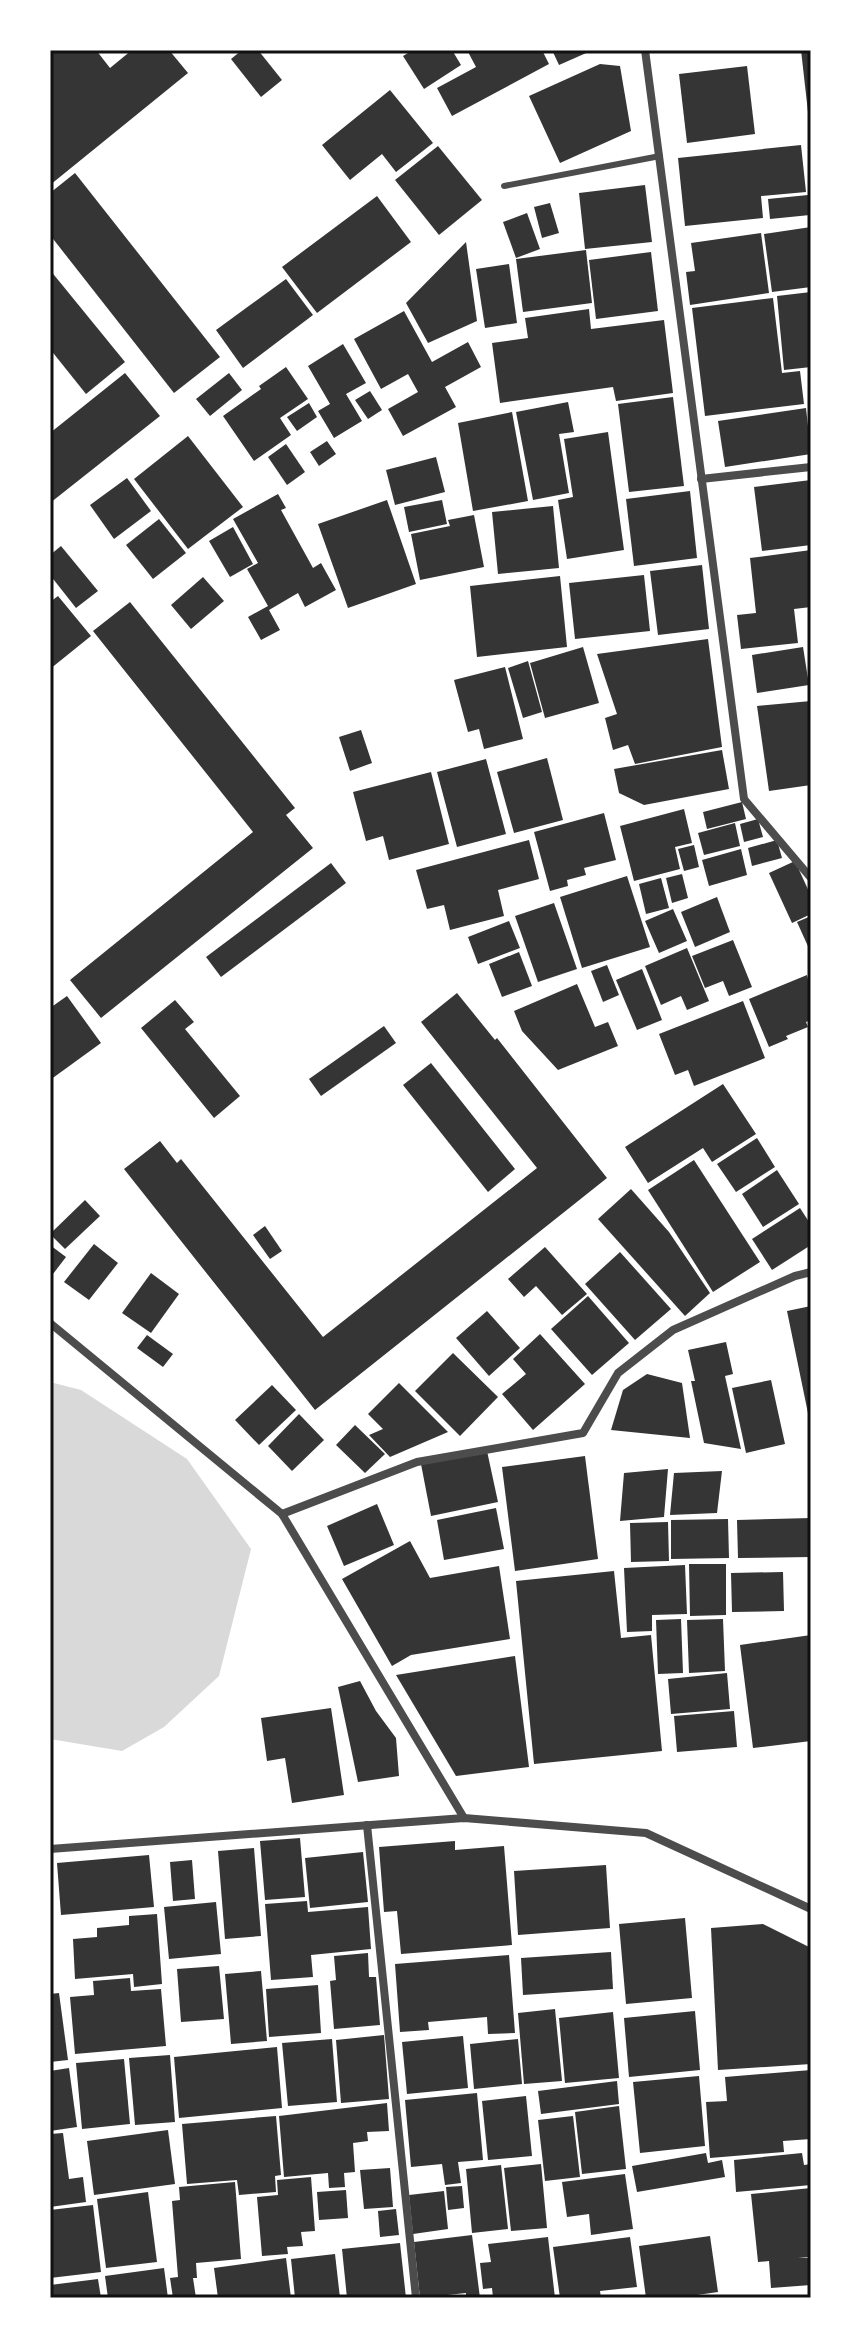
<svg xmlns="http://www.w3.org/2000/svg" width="861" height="2348" font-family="'PT Sans',sans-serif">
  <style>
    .water { fill: #d9d9d9 }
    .building { fill: #353535 }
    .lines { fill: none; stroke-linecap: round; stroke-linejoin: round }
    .service { stroke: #4c4c4c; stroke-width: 6 }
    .minor { stroke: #4c4c4c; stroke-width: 8 }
    .neatline { fill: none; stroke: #111; stroke-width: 3 }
  </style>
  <rect width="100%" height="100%" fill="#fff"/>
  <path class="water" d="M 50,1382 L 81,1390 L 187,1459 L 251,1549 L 219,1676 L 164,1727 L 122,1751 L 50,1739 Z"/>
  <g class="building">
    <path d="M 50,50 L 96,50 L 110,68 L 132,50 L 169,50 L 188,73 L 50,185 Z"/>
    <path d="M 242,50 L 258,50 L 282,80 L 261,97 L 231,59 Z"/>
    <path d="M 413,50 L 452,50 L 461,65 L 424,89 L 403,56 Z"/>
    <path d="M 467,50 L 542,50 L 549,64 L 452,116 L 437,88 L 476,67 Z"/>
    <path d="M 552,50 L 593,50 L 559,65 Z"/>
    <path d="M 801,50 L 811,50 L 811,120 L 809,121 Z"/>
    <path d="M 600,64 L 620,66 L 631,131 L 560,163 L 529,96 Z"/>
    <path d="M 747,66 L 755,134 L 687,143 L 679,74 Z"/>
    <path d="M 390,90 L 433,143 L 396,172 L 382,154 L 350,180 L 322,145 Z"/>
    <path d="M 801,145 L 806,192 L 761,196 L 763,218 L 685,226 L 678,158 Z"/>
    <path d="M 438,146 L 482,200 L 439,235 L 395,180 Z"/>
    <path d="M 75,173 L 220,357 L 174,393 L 50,235 L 50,193 Z"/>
    <path d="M 645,185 L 652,242 L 585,249 L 579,193 Z"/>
    <path d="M 808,195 L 810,215 L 770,219 L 768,199 Z"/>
    <path d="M 377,196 L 411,242 L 317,313 L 282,267 Z"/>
    <path d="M 550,203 L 559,233 L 542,238 L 534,207 Z"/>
    <path d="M 527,213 L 540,249 L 516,258 L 503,222 Z"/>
    <path d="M 811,227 L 811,287 L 772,292 L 764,234 Z"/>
    <path d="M 761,233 L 769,293 L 690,305 L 686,272 L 695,271 L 691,243 Z"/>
    <path d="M 466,242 L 477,321 L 428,343 L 406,303 Z"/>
    <path d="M 586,250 L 592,303 L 523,312 L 516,259 Z"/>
    <path d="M 651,252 L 658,311 L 596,319 L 589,260 Z"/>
    <path d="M 509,264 L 517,323 L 485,328 L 476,269 Z"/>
    <path d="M 50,270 L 125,362 L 86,394 L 50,349 Z"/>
    <path d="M 286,279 L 313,315 L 243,368 L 216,330 Z"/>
    <path d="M 811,292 L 811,367 L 784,370 L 777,296 Z"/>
    <path d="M 773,298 L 782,373 L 800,371 L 804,404 L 705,416 L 692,308 Z"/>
    <path d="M 589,309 L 591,329 L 664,320 L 673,393 L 616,401 L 613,387 L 500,403 L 492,343 L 528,338 L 525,318 Z"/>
    <path d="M 404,311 L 432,362 L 468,342 L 481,367 L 445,387 L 456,407 L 403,436 L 388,409 L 418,392 L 408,374 L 381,389 L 354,339 Z"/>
    <path d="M 343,344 L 366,383 L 346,394 L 362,421 L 334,438 L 318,411 L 330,404 L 308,366 Z"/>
    <path d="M 286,367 L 308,399 L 280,418 L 291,435 L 254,461 L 223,416 L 261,389 L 259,386 Z"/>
    <path d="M 125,373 L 160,416 L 50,503 L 50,433 Z"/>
    <path d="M 229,373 L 242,390 L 210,416 L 196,399 Z"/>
    <path d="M 370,391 L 382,410 L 368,419 L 355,400 Z"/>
    <path d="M 673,397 L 684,486 L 629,492 L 618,404 Z"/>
    <path d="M 568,402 L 574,432 L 559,434 L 569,493 L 533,500 L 516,412 Z"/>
    <path d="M 309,403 L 317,417 L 297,431 L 287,417 Z"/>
    <path d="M 806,408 L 811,454 L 725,467 L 718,421 Z"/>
    <path d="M 512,412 L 528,501 L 473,511 L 458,423 Z"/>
    <path d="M 608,432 L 624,550 L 567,559 L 558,500 L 573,497 L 564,439 Z"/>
    <path d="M 188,436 L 243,507 L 188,549 L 134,479 Z"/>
    <path d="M 327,441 L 336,454 L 319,466 L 310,452 Z"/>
    <path d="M 286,444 L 305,472 L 287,485 L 268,457 Z"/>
    <path d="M 436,457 L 445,492 L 395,505 L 386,470 Z"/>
    <path d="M 127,478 L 151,511 L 114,539 L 90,505 Z"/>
    <path d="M 811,480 L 811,545 L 762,551 L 754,487 Z"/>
    <path d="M 690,491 L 697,558 L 634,566 L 626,499 Z"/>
    <path d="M 278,494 L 286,508 L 281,510 L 313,568 L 321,563 L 336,590 L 305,607 L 298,593 L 269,610 L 280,630 L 261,640 L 248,617 L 268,606 L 247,569 L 258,563 L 233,519 Z"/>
    <path d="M 387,500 L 416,584 L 348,608 L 318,524 Z"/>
    <path d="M 442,500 L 447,524 L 409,532 L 404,507 Z"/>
    <path d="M 553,506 L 559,568 L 498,574 L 492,512 Z"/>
    <path d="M 474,515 L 484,567 L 420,580 L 411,534 L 450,526 L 448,520 Z"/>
    <path d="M 159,519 L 186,553 L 153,579 L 126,545 Z"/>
    <path d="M 233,527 L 253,564 L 230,577 L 209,541 Z"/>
    <path d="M 61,546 L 98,591 L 76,608 L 50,575 L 50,555 Z"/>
    <path d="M 811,550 L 811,607 L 794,609 L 798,643 L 741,649 L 737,615 L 756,613 L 750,558 Z"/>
    <path d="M 702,565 L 709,629 L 658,635 L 650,571 Z"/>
    <path d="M 644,575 L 650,631 L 575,639 L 569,583 Z"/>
    <path d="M 560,576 L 567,647 L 477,657 L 470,586 Z"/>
    <path d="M 203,577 L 224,601 L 191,629 L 171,605 Z"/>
    <path d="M 58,596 L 91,636 L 50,669 L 50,602 Z"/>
    <path d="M 130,602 L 295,808 L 286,815 L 313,848 L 101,1018 L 70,980 L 253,832 L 93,631 Z"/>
    <path d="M 708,639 L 722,747 L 635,764 L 628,745 L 613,750 L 605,718 L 617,714 L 597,654 Z"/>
    <path d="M 583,647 L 599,703 L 545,718 L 530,663 Z"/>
    <path d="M 803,647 L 809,685 L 757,693 L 752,655 Z"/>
    <path d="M 528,661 L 542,712 L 523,718 L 508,668 Z"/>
    <path d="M 505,667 L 523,739 L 484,749 L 479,729 L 468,732 L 454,680 Z"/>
    <path d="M 811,701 L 811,785 L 769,791 L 757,706 Z"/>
    <path d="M 361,730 L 372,763 L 350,771 L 339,737 Z"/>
    <path d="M 722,750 L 729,789 L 644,805 L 619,793 L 614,769 Z"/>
    <path d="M 547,758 L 563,820 L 514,833 L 497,772 Z"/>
    <path d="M 486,759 L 506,834 L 457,847 L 437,772 Z"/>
    <path d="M 431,772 L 449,844 L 389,860 L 383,836 L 366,841 L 353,792 Z"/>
    <path d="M 742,802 L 746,819 L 707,829 L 703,812 Z"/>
    <path d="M 684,809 L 692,843 L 675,847 L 680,869 L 634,881 L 620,826 Z"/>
    <path d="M 604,813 L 616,860 L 584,868 L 586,875 L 567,880 L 568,886 L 550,891 L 534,832 Z"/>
    <path d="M 758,819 L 763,837 L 744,842 L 740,824 Z"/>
    <path d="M 735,823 L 740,846 L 704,855 L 698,833 Z"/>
    <path d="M 529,840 L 539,879 L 498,890 L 504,916 L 450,930 L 444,905 L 427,909 L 416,870 Z"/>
    <path d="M 777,840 L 782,858 L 752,866 L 748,848 Z"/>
    <path d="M 694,845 L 699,867 L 684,871 L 678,849 Z"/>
    <path d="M 741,849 L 747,875 L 709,886 L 702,860 Z"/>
    <path d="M 795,861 L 811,896 L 811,914 L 792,923 L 769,873 Z"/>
    <path d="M 331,863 L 346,883 L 221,977 L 206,957 Z"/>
    <path d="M 682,874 L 688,898 L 672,903 L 666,878 Z"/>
    <path d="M 627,876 L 650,947 L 582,968 L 560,897 Z"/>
    <path d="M 661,878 L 669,908 L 646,914 L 639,884 Z"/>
    <path d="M 717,897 L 730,932 L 695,947 L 681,912 Z"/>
    <path d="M 554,903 L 577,969 L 538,982 L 515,916 Z"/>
    <path d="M 673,909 L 687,941 L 659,953 L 645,921 Z"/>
    <path d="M 811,916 L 811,953 L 797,922 Z"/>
    <path d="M 509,921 L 520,948 L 478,964 L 468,937 Z"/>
    <path d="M 733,940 L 752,987 L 729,996 L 723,981 L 705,988 L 692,956 Z"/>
    <path d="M 687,948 L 709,1001 L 687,1010 L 681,996 L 661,1005 L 645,966 Z"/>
    <path d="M 519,952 L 532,986 L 502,997 L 489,964 Z"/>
    <path d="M 607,965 L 619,995 L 603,1002 L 591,971 Z"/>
    <path d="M 642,969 L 662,1020 L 637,1030 L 616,980 Z"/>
    <path d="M 807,975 L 808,979 L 811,978 L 811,1020 L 806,1022 L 808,1027 L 786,1036 L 788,1039 L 769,1047 L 749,999 Z"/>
    <path d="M 577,984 L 595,1027 L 608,1022 L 618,1046 L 558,1070 L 522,1031 L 514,1011 Z"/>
    <path d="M 457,993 L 495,1040 L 497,1038 L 607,1178 L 315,1410 L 124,1169 L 160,1141 L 177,1163 L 181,1159 L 323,1337 L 537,1168 L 421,1022 Z"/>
    <path d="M 67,996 L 101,1043 L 50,1080 L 50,1008 Z"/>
    <path d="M 175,1000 L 194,1022 L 185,1029 L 240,1096 L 214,1118 L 141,1028 Z"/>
    <path d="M 743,1001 L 765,1058 L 694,1086 L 688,1070 L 675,1075 L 659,1034 Z"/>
    <path d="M 384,1026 L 396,1043 L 321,1096 L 309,1079 Z"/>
    <path d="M 431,1063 L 515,1169 L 488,1192 L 403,1085 Z"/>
    <path d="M 723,1084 L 756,1134 L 712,1162 L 703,1148 L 648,1183 L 625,1147 Z"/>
    <path d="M 757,1138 L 775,1167 L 736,1192 L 717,1164 Z"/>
    <path d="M 694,1160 L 760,1262 L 713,1292 L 648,1190 Z"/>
    <path d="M 777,1170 L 799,1204 L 763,1227 L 742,1194 Z"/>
    <path d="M 631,1189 L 669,1232 L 710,1293 L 685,1316 L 598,1219 Z"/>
    <path d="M 85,1200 L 100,1216 L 65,1249 L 50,1234 Z"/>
    <path d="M 800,1208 L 811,1225 L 811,1245 L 772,1270 L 752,1239 Z"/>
    <path d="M 265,1226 L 282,1251 L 270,1259 L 253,1235 Z"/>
    <path d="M 94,1244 L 118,1263 L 89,1300 L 64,1282 Z"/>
    <path d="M 50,1245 L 66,1257 L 53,1274 L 50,1272 Z"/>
    <path d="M 545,1247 L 587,1294 L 562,1315 L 536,1286 L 524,1297 L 508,1279 Z"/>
    <path d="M 620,1252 L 671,1309 L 635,1340 L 585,1284 Z"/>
    <path d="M 151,1273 L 179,1294 L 151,1333 L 122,1313 Z"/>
    <path d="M 588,1296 L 629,1343 L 592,1375 L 551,1329 Z"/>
    <path d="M 811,1306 L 811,1422 L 810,1423 L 787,1311 Z"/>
    <path d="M 487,1311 L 520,1348 L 489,1376 L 456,1338 Z"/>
    <path d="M 540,1334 L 585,1384 L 533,1430 L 502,1394 L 526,1374 L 513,1359 Z"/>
    <path d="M 147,1335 L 173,1354 L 163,1367 L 137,1348 Z"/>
    <path d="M 726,1342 L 733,1374 L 725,1376 L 741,1449 L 704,1443 L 691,1381 L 695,1381 L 688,1350 Z"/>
    <path d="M 453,1353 L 498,1397 L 460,1436 L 415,1391 Z"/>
    <path d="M 647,1374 L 682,1383 L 690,1438 L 611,1430 L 623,1390 Z"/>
    <path d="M 771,1380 L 785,1444 L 746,1453 L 732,1388 Z"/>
    <path d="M 399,1383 L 448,1432 L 390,1457 L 369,1435 L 383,1429 L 368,1414 Z"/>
    <path d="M 272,1385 L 296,1410 L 259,1445 L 235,1420 Z"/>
    <path d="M 299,1414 L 324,1440 L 292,1471 L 268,1446 Z"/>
    <path d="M 355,1425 L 385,1454 L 365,1473 L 336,1445 Z"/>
    <path d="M 487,1451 L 498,1502 L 431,1516 L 421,1464 Z"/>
    <path d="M 585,1456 L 598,1559 L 515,1571 L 502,1467 Z"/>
    <path d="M 668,1469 L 664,1517 L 620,1521 L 624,1473 Z"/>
    <path d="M 722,1471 L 717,1513 L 670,1515 L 674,1473 Z"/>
    <path d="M 377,1504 L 394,1545 L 344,1566 L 327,1526 Z"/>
    <path d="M 496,1508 L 504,1549 L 444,1560 L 437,1520 Z"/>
    <path d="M 811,1518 L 811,1557 L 738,1558 L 737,1520 Z"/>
    <path d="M 728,1519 L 729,1558 L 671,1559 L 671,1520 Z"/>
    <path d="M 668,1522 L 669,1561 L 631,1562 L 630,1523 Z"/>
    <path d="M 410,1541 L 430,1578 L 499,1566 L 510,1639 L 411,1655 L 392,1666 L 342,1579 Z"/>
    <path d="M 689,1564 L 726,1564 L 726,1615 L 690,1616 Z"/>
    <path d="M 685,1565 L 687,1614 L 652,1615 L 652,1631 L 627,1632 L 624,1568 Z"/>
    <path d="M 614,1571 L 621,1638 L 651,1635 L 662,1751 L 534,1764 L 516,1581 Z"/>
    <path d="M 783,1572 L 784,1611 L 732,1612 L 731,1573 Z"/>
    <path d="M 681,1619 L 683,1673 L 658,1674 L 656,1620 Z"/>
    <path d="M 723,1619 L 725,1671 L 689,1673 L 687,1620 Z"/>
    <path d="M 811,1635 L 811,1741 L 753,1748 L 740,1645 Z"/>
    <path d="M 515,1656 L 529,1767 L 456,1776 L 396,1675 Z"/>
    <path d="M 727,1673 L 730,1709 L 671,1714 L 668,1679 Z"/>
    <path d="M 360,1681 L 376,1711 L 396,1738 L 399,1776 L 358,1782 L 338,1687 Z"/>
    <path d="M 331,1708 L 344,1795 L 292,1803 L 285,1758 L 267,1761 L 261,1718 Z"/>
    <path d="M 734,1711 L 737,1747 L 677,1752 L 674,1716 Z"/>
    <path d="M 300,1838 L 305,1897 L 265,1900 L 260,1841 Z"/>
    <path d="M 455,1841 L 455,1850 L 504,1846 L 512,1945 L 401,1954 L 397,1911 L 384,1912 L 379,1847 Z"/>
    <path d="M 254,1848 L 261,1936 L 225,1939 L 218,1851 Z"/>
    <path d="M 363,1852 L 368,1902 L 310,1908 L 305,1858 Z"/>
    <path d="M 149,1855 L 154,1907 L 61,1915 L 57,1863 Z"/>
    <path d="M 192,1860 L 195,1899 L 173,1901 L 170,1862 Z"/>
    <path d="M 606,1865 L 610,1928 L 518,1935 L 514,1871 Z"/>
    <path d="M 307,1901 L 308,1912 L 368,1907 L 371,1949 L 311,1955 L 313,1977 L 271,1980 L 265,1904 Z"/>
    <path d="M 216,1902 L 221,1954 L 169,1959 L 164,1907 Z"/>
    <path d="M 157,1914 L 162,1984 L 134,1987 L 133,1974 L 75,1979 L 73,1939 L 97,1937 L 97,1928 L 129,1925 L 129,1916 Z"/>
    <path d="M 685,1918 L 692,1998 L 626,2004 L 619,1924 Z"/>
    <path d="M 763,1924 L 811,1948 L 811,2064 L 718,2070 L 711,1928 Z"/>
    <path d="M 611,1952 L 613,1989 L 523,1995 L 521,1958 Z"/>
    <path d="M 368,1953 L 369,1977 L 376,1977 L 380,2025 L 334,2029 L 330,1981 L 336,1980 L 334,1956 Z"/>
    <path d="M 509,1955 L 515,2033 L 488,2034 L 487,2017 L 428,2022 L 429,2030 L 400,2032 L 395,1964 Z"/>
    <path d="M 219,1966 L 224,2019 L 181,2022 L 177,1969 Z"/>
    <path d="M 261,1971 L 267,2041 L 231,2044 L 225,1974 Z"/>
    <path d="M 130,1978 L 131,1991 L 161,1989 L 166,2046 L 75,2054 L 70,1997 L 94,1995 L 93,1981 Z"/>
    <path d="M 318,1985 L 321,2033 L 269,2037 L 266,1989 Z"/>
    <path d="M 59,1993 L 68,2060 L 50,2062 L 50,1994 Z"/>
    <path d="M 555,2009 L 562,2081 L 524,2084 L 518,2013 Z"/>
    <path d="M 695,2011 L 700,2070 L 629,2077 L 624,2018 Z"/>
    <path d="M 613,2012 L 619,2078 L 565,2083 L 559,2018 Z"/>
    <path d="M 384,2035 L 389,2099 L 341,2103 L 336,2040 Z"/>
    <path d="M 463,2036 L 468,2088 L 407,2094 L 402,2042 Z"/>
    <path d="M 332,2039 L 337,2102 L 288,2106 L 282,2043 Z"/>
    <path d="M 518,2039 L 522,2084 L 474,2089 L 470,2044 Z"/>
    <path d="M 277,2047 L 282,2108 L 179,2118 L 174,2057 Z"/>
    <path d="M 170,2055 L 175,2122 L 135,2125 L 129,2058 Z"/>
    <path d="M 124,2059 L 130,2124 L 82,2129 L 76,2063 Z"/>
    <path d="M 69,2068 L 77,2127 L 50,2131 L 50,2071 Z"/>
    <path d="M 811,2070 L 811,2139 L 783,2141 L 784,2152 L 710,2158 L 706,2102 L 727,2101 L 725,2077 Z"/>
    <path d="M 699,2076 L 705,2146 L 640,2153 L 633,2082 Z"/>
    <path d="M 617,2081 L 619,2104 L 541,2114 L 538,2091 Z"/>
    <path d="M 477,2093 L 483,2160 L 458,2162 L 461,2183 L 445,2185 L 442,2164 L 411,2167 L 405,2100 Z"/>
    <path d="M 526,2096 L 532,2156 L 488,2160 L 482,2101 Z"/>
    <path d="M 387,2103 L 389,2131 L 367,2132 L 368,2141 L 353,2143 L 355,2172 L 344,2173 L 345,2187 L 329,2188 L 328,2173 L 284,2177 L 279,2116 Z"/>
    <path d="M 619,2106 L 626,2169 L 582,2174 L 575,2112 Z"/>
    <path d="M 276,2116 L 281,2175 L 275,2176 L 276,2192 L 239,2195 L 237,2180 L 187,2184 L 182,2124 Z"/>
    <path d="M 573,2116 L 580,2177 L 545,2181 L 538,2120 Z"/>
    <path d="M 168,2130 L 175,2184 L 94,2195 L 87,2141 Z"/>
    <path d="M 63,2133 L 69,2179 L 83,2177 L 86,2202 L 50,2207 L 50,2134 Z"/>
    <path d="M 706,2153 L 708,2163 L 722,2160 L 725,2177 L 637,2192 L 632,2166 Z"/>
    <path d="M 802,2153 L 804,2165 L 811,2164 L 811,2185 L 736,2192 L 734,2160 Z"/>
    <path d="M 541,2164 L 547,2228 L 511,2231 L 504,2168 Z"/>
    <path d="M 501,2165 L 508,2229 L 472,2233 L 466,2169 Z"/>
    <path d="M 390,2168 L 393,2207 L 364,2209 L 360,2170 Z"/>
    <path d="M 625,2174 L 633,2229 L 591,2235 L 589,2214 L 567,2217 L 562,2182 Z"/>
    <path d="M 311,2177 L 315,2231 L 301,2232 L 303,2246 L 287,2247 L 288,2254 L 262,2256 L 257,2197 L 278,2195 L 277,2180 Z"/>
    <path d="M 235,2182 L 241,2259 L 196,2263 L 197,2278 L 193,2278 L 196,2298 L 173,2298 L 170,2278 L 178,2277 L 172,2201 L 180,2200 L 179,2187 Z"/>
    <path d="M 462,2186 L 464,2208 L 448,2210 L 446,2187 Z"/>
    <path d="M 811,2188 L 811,2257 L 798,2258 L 811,2258 L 811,2285 L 771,2288 L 769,2261 L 758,2262 L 751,2194 Z"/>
    <path d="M 346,2190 L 348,2218 L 319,2220 L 317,2192 Z"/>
    <path d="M 444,2191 L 448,2229 L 413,2234 L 409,2195 Z"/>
    <path d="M 148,2192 L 157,2262 L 106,2268 L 97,2199 Z"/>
    <path d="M 93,2205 L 101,2272 L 50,2278 L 50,2210 Z"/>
    <path d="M 396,2209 L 399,2235 L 380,2237 L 378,2211 Z"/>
    <path d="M 472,2235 L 480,2298 L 466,2298 L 466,2293 L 420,2298 L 414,2242 Z"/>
    <path d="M 710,2236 L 718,2292 L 676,2298 L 646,2298 L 639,2246 Z"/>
    <path d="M 548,2237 L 555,2298 L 493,2298 L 492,2288 L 483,2289 L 480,2263 L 491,2262 L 488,2244 Z"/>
    <path d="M 630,2237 L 637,2287 L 600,2291 L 601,2298 L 560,2298 L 553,2247 Z"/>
    <path d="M 400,2243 L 406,2298 L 347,2298 L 342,2249 Z"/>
    <path d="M 335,2254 L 340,2298 L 295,2298 L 291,2259 Z"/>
    <path d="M 286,2258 L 291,2298 L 218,2298 L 214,2268 Z"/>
    <path d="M 164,2268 L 168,2298 L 108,2298 L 105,2276 Z"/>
    <path d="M 98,2279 L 101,2298 L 50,2298 L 50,2285 Z"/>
  </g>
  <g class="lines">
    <path class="service" d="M 504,186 L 660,156"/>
    <g class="minor">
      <path d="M 645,50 L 744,799 L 811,878"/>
      <path d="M 701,479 L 811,467"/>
      <path d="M 50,1323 L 282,1514 L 464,1818"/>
      <path d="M 282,1514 L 417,1462 L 583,1433 L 618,1373 L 673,1330 L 795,1276 L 811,1272"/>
      <path d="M 367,1825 L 416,2298"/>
      <path d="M 50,1849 L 464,1818 L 646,1833 L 811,1909"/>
    </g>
  </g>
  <rect width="861" height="2348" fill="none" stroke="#ffffff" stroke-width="104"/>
  <rect x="52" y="52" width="757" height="2244" class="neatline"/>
</svg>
